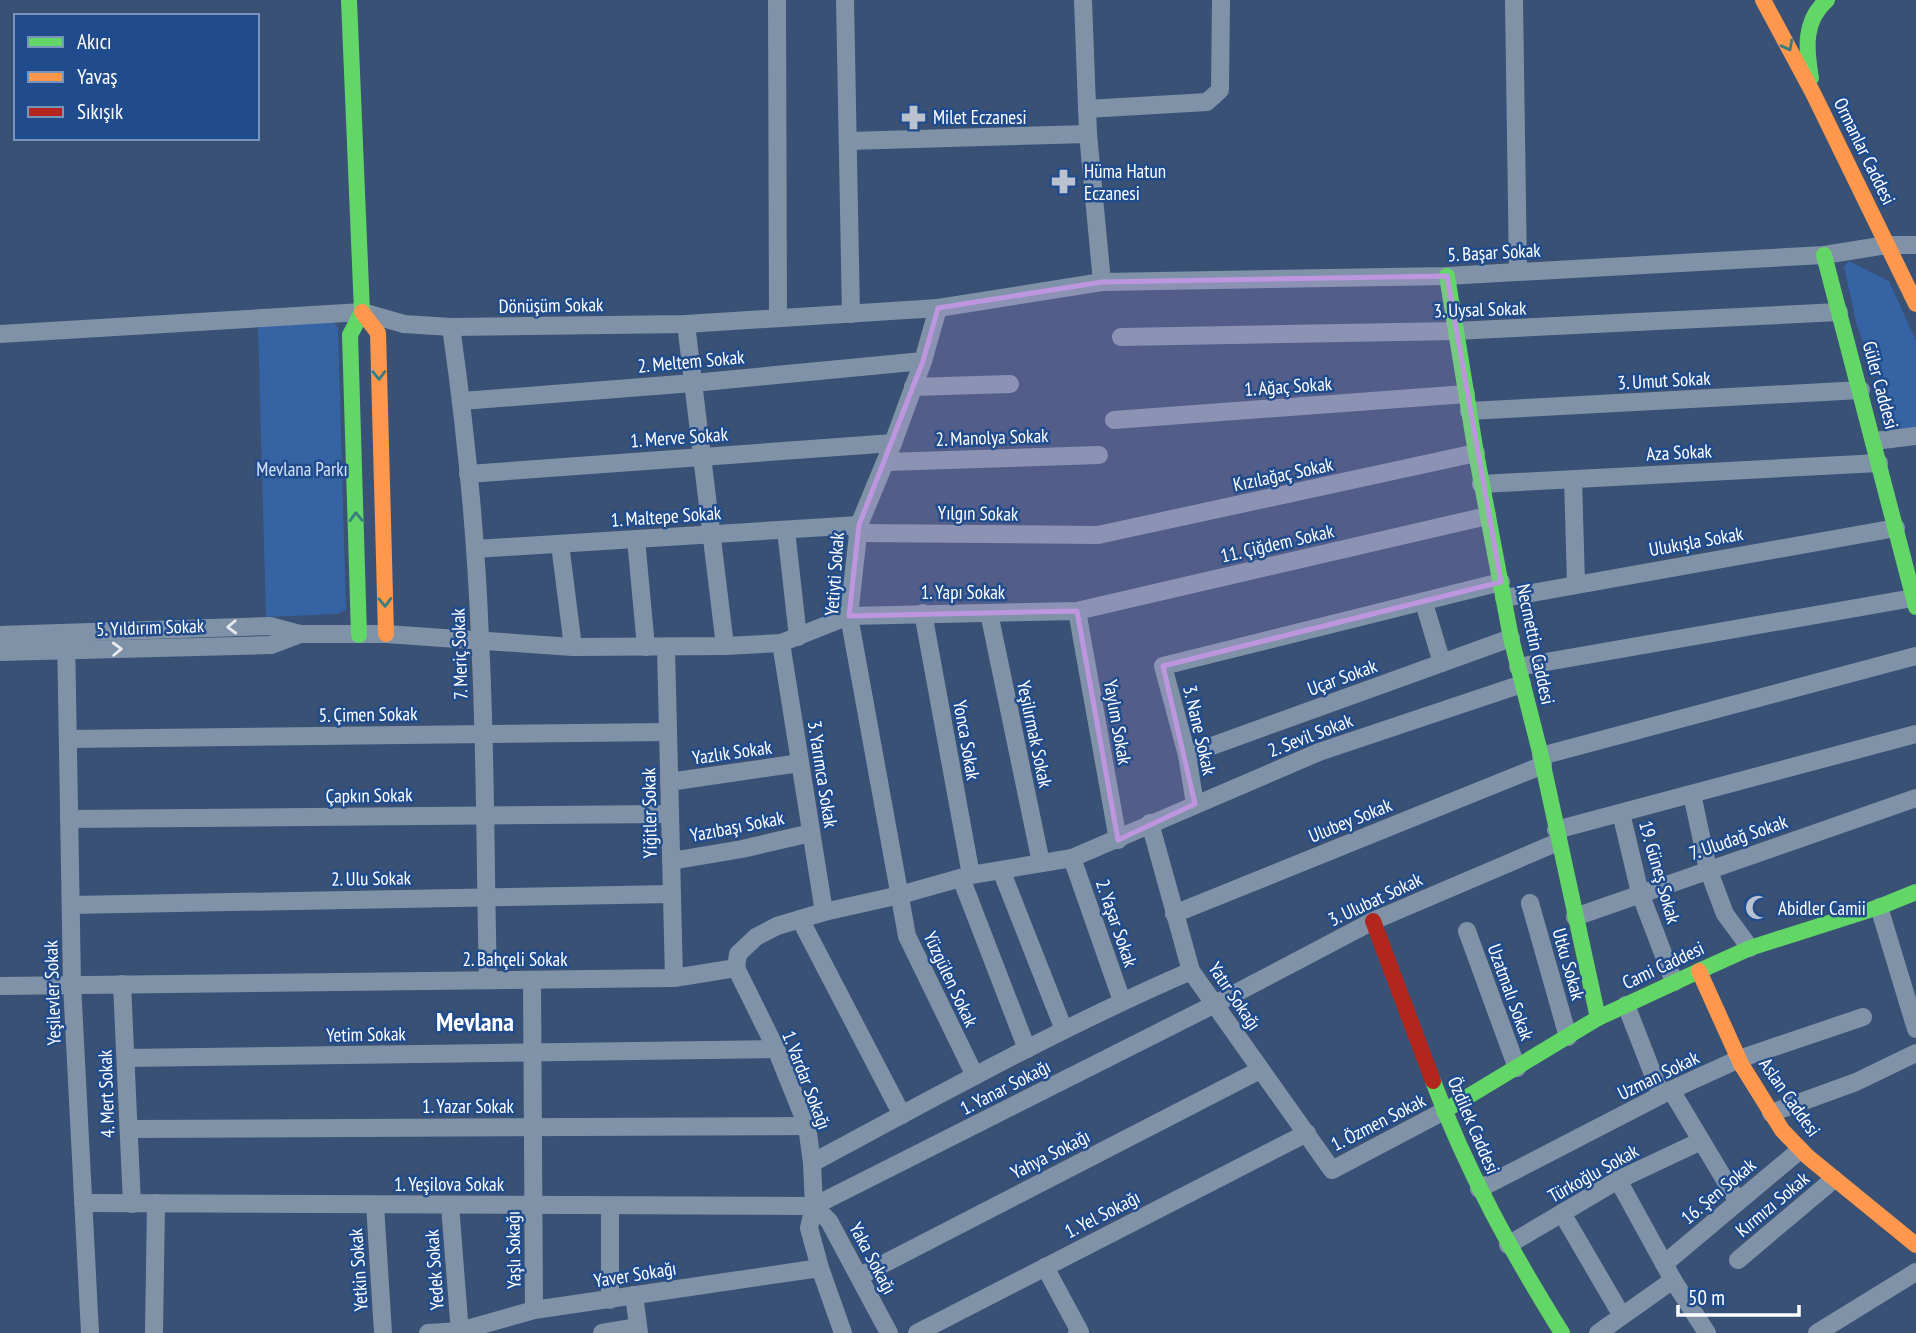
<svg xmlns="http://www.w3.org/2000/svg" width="1916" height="1333" font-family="'PT Sans Narrow',sans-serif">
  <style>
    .green { fill: #3563a4 }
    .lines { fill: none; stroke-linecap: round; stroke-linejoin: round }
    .street { stroke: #8092a8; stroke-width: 18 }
    .fast { stroke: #63d668; stroke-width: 16 }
    .slow { stroke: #ff974d; stroke-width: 16 }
    .jam { stroke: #b3261e; stroke-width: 16 }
    .oneway { stroke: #377c80 }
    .oneway2 { stroke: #e6e9ee }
    .marked { fill: #bd96df; fill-opacity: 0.2; stroke: #bd96df; stroke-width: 5; stroke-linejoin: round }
    .labels { text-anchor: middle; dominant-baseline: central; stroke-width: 5; stroke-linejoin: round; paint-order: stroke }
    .poi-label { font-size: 19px; fill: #fff; stroke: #204c8d; text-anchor: start }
    .street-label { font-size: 19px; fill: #fff; stroke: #204c8d }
    .park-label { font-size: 19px; fill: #d4e3f9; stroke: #204c8d }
    .district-label { font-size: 26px; font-weight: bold; fill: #fff; stroke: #204c8d }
  </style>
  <rect width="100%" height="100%" fill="#385174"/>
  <g class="green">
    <path d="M 1849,261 L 1889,281 L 1916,341 L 1916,430 L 1905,433 L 1895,425 L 1857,326 L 1844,267 Z"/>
    <path d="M 333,321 L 338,328 L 346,610 L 337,614 L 266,617 L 258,327 Z"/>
  </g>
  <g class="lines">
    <g class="street">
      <path d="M 777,0 L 778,318"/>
      <path d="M 845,0 L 851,314"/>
      <path d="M 1083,0 L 1088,134 L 1102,282"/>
      <path d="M 1514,0 L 1518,272"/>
      <path d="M 1087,109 L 1207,102 L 1220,90 L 1221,0"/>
      <path d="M 848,141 L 1088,134"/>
      <path d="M 938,308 L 923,361 L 893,443 L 859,525 L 849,616 L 907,936 L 975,1076"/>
      <path d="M 686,324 L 725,646"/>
      <path d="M 451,327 C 466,431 476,535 480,639 C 486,753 485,867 488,980"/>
      <path d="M 0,334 L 362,312 L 404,324 L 451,327 L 686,324 L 938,308 L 1102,282 L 1447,276 L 1824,255 L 1887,245 L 1916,245"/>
      <path d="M 1121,337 L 1455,331 L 1839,312"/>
      <path d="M 913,387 L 1010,384"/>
      <path d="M 462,401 L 693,383 L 923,361"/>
      <path d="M 1469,411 L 1861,390"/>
      <path d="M 1114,420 L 1466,394"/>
      <path d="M 1874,441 L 1916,436"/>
      <path d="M 886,462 L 1099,455"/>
      <path d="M 468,474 L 893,443"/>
      <path d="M 1573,479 L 1576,584"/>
      <path d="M 1481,484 L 1879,463"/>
      <path d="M 786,530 L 798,637"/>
      <path d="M 857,533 L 1098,535 L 1476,453"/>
      <path d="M 636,539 L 646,647"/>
      <path d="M 560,544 L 573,647"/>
      <path d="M 475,549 L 859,525"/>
      <path d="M 1504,598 L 1896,528"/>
      <path d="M 1424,603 L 1442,663"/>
      <path d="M 1077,611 L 1118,840"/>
      <path d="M 923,613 L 971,875"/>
      <path d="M 989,613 L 1041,863"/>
      <path d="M 66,634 L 72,984 L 90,1333"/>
      <path d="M 0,635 L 270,626 L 300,634 L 386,634 L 573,647 L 725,646 L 781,643 L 849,616 L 1077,611 L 1487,516"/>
      <path d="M 781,643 L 824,912"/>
      <path d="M 666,647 L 674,978"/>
      <path d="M 0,652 L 271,645 L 300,634"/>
      <path d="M 1518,667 L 1913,598"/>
      <path d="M 68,739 L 668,732"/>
      <path d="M 1187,755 L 1511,638"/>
      <path d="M 1541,756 L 1916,656"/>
      <path d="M 669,782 L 800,763"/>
      <path d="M 1692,794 L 1708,869 L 1725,914 L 1750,948"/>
      <path d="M 1195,804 L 1187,755 L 1163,666 L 1501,582"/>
      <path d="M 1621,813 L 1640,893 L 1674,982"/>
      <path d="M 69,819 L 670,814"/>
      <path d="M 1150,823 L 1191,971 L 1332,1170 L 1444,1111"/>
      <path d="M 1556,830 L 1916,734"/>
      <path d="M 1072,858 L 1122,1001"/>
      <path d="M 671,861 L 742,849 L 811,833"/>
      <path d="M 1001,870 L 1064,1030"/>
      <path d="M 961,878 L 1027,1049"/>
      <path d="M 1530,903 L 1568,1037"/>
      <path d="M 71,905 L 672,894"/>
      <path d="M 1879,907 L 1916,1029"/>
      <path d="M 1174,914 L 1543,765"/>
      <path d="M 1575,917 L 1916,798"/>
      <path d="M 800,919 L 902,1115"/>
      <path d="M 1467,931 L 1517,1068"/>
      <path d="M 736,968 L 776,1049 L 807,1126 L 812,1163 L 814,1206 L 809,1228 L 820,1268 L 843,1333"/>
      <path d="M 532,980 L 534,1310"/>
      <path d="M 122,984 L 132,1204"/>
      <path d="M 0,986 L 674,978 L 736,968 L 738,954 L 756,937 L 777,926 L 824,912 L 900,895 L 971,875 L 1072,858 L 1319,752 L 1522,684"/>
      <path d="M 1626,1005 L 1661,1095"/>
      <path d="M 126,1058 L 776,1049"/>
      <path d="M 1671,1090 L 1738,1202"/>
      <path d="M 1771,1113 L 1856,1082 L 1916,1053"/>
      <path d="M 129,1129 L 807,1126"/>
      <path d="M 812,1163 C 937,1096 1061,1027 1191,971"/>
      <path d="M 1618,1180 L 1673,1280 L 1707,1333"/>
      <path d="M 1479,1189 L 1671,1090 L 1739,1059 L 1863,1017"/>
      <path d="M 83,1203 L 814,1206 L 1215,1004 L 1373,921 L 1558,842"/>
      <path d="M 375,1205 L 383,1333"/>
      <path d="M 450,1205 L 460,1333"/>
      <path d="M 814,1206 L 829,1221 L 889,1333"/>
      <path d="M 1562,1213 L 1622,1316"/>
      <path d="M 1508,1245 L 1618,1180 L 1701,1141"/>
      <path d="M 1738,1260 L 1834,1179"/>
      <path d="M 1664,1264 L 1800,1150"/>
      <path d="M 1045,1267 L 1080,1332 L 1077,1333"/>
      <path d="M 860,1276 L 1260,1070"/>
      <path d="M 634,1295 L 639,1333"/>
      <path d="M 610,1300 L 610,1206"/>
      <path d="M 154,1333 L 156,1203"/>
      <path d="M 428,1333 L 460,1331 L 534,1310 L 820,1268"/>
      <path d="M 602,1333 L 638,1327"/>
      <path d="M 917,1333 L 1307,1133"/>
      <path d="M 1598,1333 L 1673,1280"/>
      <path d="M 1817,1333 L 1916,1272"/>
    </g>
    <g class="fast">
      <path d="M 349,0 L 362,312 L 350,335 L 359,635"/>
      <path d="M 1811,78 C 1806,49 1803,21 1827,0"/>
      <path d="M 1824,255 L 1916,607"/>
      <path d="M 1447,276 L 1476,453 L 1511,638 L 1541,756 L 1598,1018"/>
      <path d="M 1433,1081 C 1467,1172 1511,1251 1562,1333"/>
      <path d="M 1444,1111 L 1598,1018 L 1699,971 L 1750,948 L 1879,907 L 1916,892"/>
    </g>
    <g class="slow">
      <path d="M 1763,0 L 1813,93 L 1916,304"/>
      <path d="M 362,312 L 378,333 L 386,634"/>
      <path d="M 1699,971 L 1741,1064 L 1782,1130 L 1808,1157 L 1916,1245"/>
    </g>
    <path class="jam" d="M 1373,921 L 1433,1081"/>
  </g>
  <defs><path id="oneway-chevron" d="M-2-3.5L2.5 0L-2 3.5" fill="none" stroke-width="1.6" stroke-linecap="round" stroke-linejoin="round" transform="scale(1.75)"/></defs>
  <g class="oneway">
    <use href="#oneway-chevron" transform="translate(1788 46) rotate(62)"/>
    <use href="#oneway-chevron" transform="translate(379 375) rotate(89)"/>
    <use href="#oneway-chevron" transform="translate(356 517) rotate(-92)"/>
    <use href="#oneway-chevron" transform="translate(385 602) rotate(89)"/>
  </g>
  <g class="oneway2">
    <use href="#oneway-chevron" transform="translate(232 627) rotate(178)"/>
    <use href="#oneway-chevron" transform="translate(117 649) rotate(-2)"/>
  </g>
  <path class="marked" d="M 1447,276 L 1501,582 L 1163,666 L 1195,804 L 1118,840 L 1077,611 L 849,616 L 859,525 L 923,361 L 938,308 L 1102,282 Z"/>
  <defs>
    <symbol id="pharmacy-bare" viewBox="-9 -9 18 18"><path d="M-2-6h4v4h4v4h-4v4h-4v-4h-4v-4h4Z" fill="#b9c2ce" stroke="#204c8d" stroke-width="2.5" paint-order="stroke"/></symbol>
    <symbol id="mosque-bare" viewBox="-9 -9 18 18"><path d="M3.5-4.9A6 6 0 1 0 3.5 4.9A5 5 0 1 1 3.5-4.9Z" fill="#b9c2ce" stroke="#204c8d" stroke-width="2.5" paint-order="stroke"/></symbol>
  </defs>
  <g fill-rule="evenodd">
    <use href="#pharmacy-bare" x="896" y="100" width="35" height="35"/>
    <use href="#pharmacy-bare" x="1046" y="164" width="35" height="35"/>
    <use href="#mosque-bare" x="1740" y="890" width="35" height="35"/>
  </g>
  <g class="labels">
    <g class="poi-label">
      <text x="933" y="117">Milet Eczanesi</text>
      <text x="1084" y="171">Hüma Hatun<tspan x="1084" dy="22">Eczanesi</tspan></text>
      <text x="1778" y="908">Abidler Camii</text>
    </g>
    <g class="street-label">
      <text transform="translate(1865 151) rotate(64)">Ormanlar Caddesi</text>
      <text transform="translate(1494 252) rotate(-3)">5. Başar Sokak</text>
      <text transform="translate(551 305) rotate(-1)">Dönüşüm Sokak</text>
      <text transform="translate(1480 309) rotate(-2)">3. Uysal Sokak</text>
      <text transform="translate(691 361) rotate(-5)">2. Meltem Sokak</text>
      <text transform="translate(1664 380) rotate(-3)">3. Umut Sokak</text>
      <text transform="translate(1881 385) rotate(75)">Güler Caddesi</text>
      <text transform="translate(1288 386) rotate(-4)">1. Ağaç Sokak</text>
      <text transform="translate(679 437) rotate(-4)">1. Merve Sokak</text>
      <text transform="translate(992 437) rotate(-2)">2. Manolya Sokak</text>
      <text transform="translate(1679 452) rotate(-3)">Aza Sokak</text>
      <text transform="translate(1283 474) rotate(-12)">Kızılağaç Sokak</text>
      <text transform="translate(978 513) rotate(1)">Yılgın Sokak</text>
      <text transform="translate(666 516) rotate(-4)">1. Maltepe Sokak</text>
      <text transform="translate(1696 541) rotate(-10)">Ulukışla Sokak</text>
      <text transform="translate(1277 543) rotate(-13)">11. Çiğdem Sokak</text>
      <text transform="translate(834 574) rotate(-86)">Yetiyti Sokak</text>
      <text x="963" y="592">1. Yapı Sokak</text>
      <text transform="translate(150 627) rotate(-2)">5. Yıldırım Sokak</text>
      <text transform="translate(1536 644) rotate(78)">Necmettin Caddesi</text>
      <text transform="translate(459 654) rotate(-92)">7. Meriç Sokak</text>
      <text transform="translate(1342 677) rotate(-20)">Uçar Sokak</text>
      <text transform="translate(368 714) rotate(-1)">5. Çimen Sokak</text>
      <text transform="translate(1118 722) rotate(80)">Yaylım Sokak</text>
      <text transform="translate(1200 730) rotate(77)">3. Nane Sokak</text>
      <text transform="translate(1035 734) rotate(78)">Yeşilırmak Sokak</text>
      <text transform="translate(1310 735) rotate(-21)">2. Sevil Sokak</text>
      <text transform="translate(967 740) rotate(80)">Yonca Sokak</text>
      <text transform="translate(732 752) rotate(-8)">Yazlık Sokak</text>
      <text transform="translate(823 774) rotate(81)">3. Yarımca Sokak</text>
      <text transform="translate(369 795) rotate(-1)">Çapkın Sokak</text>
      <text transform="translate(649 813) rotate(-91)">Yiğitler Sokak</text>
      <text transform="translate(1350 820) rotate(-22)">Ulubey Sokak</text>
      <text transform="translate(737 826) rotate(-11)">Yazıbaşı Sokak</text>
      <text transform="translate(1738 837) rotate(-19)">7. Uludağ Sokak</text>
      <text transform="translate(1660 872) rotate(74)">19. Güneş Sokak</text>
      <text transform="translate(371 878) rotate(-1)">2. Ulu Sokak</text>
      <text transform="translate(1375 899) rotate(-25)">3. Ulubat Sokak</text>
      <text transform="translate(1117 923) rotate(71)">2. Yaşar Sokak</text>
      <text x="515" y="959">2. Bahçeli Sokak</text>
      <text transform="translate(1569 964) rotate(74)">Utku Sokak</text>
      <text transform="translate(1663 965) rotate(-25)">Cami Caddesi</text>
      <text transform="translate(951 979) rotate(65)">Yüzgülen Sokak</text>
      <text transform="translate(1511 992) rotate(70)">Uzatmalı Sokak</text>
      <text transform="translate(52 993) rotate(-92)">Yeşilevler Sokak</text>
      <text transform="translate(1235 996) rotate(56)">Yatır Sokağı</text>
      <text transform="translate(366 1034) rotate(-1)">Yetim Sokak</text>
      <text transform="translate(1658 1075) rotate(-26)">Uzman Sokak</text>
      <text transform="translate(807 1080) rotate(69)">1. Vardar Sokağı</text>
      <text transform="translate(1005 1087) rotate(-27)">1. Yanar Sokağı</text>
      <text transform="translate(106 1094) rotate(-92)">4. Mert Sokak</text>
      <text transform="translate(1790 1097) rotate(55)">Aslan Caddesi</text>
      <text x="468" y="1106">1. Yazar Sokak</text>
      <text transform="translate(1378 1122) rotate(-27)">1. Özmen Sokak</text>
      <text transform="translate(1474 1125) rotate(67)">Özdilek Caddesi</text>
      <text transform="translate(1050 1154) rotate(-27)">Yahya Sokağı</text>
      <text transform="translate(1593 1173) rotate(-29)">Türkoğlu Sokak</text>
      <text x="449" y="1184">1. Yeşilova Sokak</text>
      <text transform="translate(1718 1191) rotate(-40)">16. Şen Sokak</text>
      <text transform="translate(1772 1204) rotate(-40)">Kırmızı Sokak</text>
      <text transform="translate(1102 1214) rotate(-27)">1. Yel Sokağı</text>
      <text transform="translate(513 1250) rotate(-91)">Yaşlı Sokağı</text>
      <text transform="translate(873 1258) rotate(62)">Yaka Sokağı</text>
      <text transform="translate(358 1270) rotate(-94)">Yetkin Sokak</text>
      <text transform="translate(434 1270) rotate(-94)">Yedek Sokak</text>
      <text transform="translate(635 1274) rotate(-9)">Yaver Sokağı</text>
    </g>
    <g class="park-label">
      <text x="302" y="469">Mevlana Parkı</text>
    </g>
    <g class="district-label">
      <text x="475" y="1021">Mevlana</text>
    </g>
  </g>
  <rect x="14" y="14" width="245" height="126" fill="#204c8d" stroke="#7994bb" stroke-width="2"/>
  <rect x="28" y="37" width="35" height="10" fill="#63d668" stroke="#7994bb" stroke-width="2"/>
  <text x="77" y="49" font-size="21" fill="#ffffff">Akıcı</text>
  <rect x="28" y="72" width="35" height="10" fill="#ff974d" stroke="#7994bb" stroke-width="2"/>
  <text x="77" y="84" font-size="21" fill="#ffffff">Yavaş</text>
  <rect x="28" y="107" width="35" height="10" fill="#b3261e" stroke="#7994bb" stroke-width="2"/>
  <text x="77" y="119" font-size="21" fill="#ffffff">Sıkışık</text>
  <path d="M1678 1305v10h121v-10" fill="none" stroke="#ffffff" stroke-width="3.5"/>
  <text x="1688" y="1305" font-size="21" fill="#ffffff" stroke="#204c8d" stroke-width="5" paint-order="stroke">50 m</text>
</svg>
